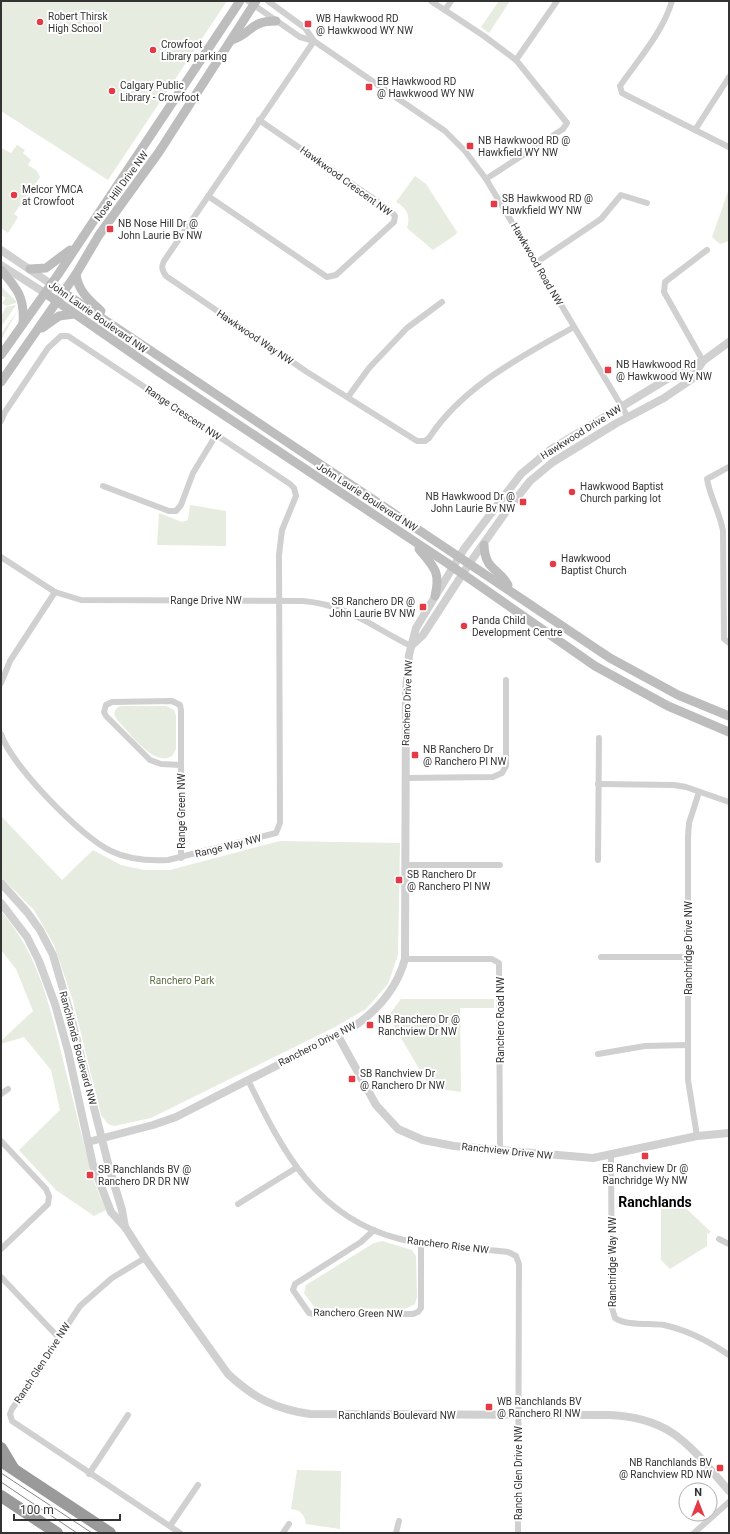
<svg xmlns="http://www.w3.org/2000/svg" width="730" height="1534" font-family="Roboto,sans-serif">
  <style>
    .green { fill: #e6ecdf }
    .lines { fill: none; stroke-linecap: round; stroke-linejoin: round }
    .minor { stroke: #d0d0d0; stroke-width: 6 }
    .tertiary { stroke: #d0d0d0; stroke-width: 8 }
    .secondary { stroke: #bdbdbd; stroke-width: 9 }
    .motorway { stroke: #9a9a9a; stroke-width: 12 }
    .tram { stroke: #888; stroke-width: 1 }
    .poi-dot { fill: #e63946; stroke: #fff; stroke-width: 1.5 }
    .labels { text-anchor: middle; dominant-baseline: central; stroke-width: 4; stroke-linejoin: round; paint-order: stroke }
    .poi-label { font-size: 10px; fill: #333; stroke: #fff; text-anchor: start }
    .street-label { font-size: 10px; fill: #333; stroke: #fff }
    .park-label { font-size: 10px; fill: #56703f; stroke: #fff }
    .district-label { font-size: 14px; font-weight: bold; fill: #000; stroke: #fff }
  </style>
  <rect width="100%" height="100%" fill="#fff"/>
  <g class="green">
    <path d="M 1,1 L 227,1 L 108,180 L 1,111 Z"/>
    <path d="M 499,1 L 510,1 L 489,33 L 481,27 Z"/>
    <path d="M 17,145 L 25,150 L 23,153 L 31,160 L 28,165 L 37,171 L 40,177 L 14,214 L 18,217 L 8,233 L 1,228 L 1,148 L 11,153 Z"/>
    <path d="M 415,176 L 426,184 L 457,232 L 455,235 L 433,250 L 407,228 C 411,216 407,208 396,202 Z"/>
    <path d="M 729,189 L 729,241 L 720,244 L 712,237 Z"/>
    <path d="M 1,286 L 16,301 L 16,303 L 6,306 L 2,303 L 6,298 L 1,295 Z"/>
    <path d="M 16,305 L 1,327 L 1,316 L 6,307 Z"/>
    <path d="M 18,310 L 1,340 L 1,334 Z"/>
    <path d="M 190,505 L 226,511 L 226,546 L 157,545 L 159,513 L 182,522 L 188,520 Z"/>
    <path d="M 120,706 L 166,706 L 174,710 L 176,716 L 176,749 L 172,756 C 155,768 129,732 118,721 L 114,714 L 116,709 Z"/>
    <path d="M 1,816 L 62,880 L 93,850 L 121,865 L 144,870 L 170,870 L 280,841 L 400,843 L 398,955 L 388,984 L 366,1009 L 333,1028 L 151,1118 L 114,1126 L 108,1124 L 101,1115 L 73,1001 L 54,945 L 34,910 L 1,877 Z"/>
    <path d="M 1,911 C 40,957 50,1007 64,1064 C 74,1103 83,1143 94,1182 L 106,1210 L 94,1216 L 56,1190 L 19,1150 L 60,1110 L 51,1070 L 24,1037 L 1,1044 L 1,1041 L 33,1011 L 16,969 L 1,950 Z"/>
    <path d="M 401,999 L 494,999 L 494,1008 L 460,1008 L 461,1092 L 440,1089 L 427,1082 L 388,1016 Z"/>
    <path d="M 673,1196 L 711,1232 L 707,1234 L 707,1246 L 670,1269 L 661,1260 L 661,1200 Z"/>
    <path d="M 382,1241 L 412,1250 L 416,1256 L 417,1297 L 415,1304 L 405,1309 L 315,1308 L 304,1293 L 306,1285 L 374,1243 Z"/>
    <path d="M 297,1470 L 341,1471 L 340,1529 L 306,1524 C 304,1514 301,1510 291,1509 Z"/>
  </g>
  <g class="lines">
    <g class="minor">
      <path d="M 248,1 L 300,37 L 314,41 L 445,131 L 465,151 L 486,179 L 628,417"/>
      <path d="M 268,1 L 305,28 L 314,41"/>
      <path d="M 431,1 L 484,36 L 516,60 L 567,123 L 563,129 L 486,179"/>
      <path d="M 672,1 C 663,32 638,60 620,86 L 622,93 L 695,130 L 729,77"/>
      <path d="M 445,10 L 451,1"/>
      <path d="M 314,41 L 164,261 C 161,267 162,270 166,276 L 307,372 L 417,441 L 425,441 L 429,438 C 463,386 521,357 574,327"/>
      <path d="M 516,60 L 557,1"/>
      <path d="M 695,130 L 729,147"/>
      <path d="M 208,196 L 327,277 L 336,275 L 394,222 L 395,216 L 390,210 L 259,120"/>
      <path d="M 537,262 L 601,219 L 621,195 L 647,203"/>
      <path d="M 703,361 L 664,292 L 665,282 L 707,250"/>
      <path d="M 348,397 L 369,368 L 407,328 L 442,302"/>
      <path d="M 1,421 L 5,412 L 48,348 L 61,336 L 68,336 L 290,484 L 294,488 L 296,496 L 282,530 L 279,555 L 280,823 L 276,833 L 168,860 C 148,861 129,860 111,851 C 81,837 11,765 1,734"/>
      <path d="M 729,467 L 707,479 C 710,497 720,513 723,531 L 724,639 L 729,643"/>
      <path d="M 103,486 L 169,511 L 176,511 L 181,505 L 193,473 L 216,435"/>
      <path d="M 1,557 L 55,592 L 81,600 L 303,601 C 349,605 372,627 411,646"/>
      <path d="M 1,683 L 10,661 L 55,592"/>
      <path d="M 406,778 L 493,777 L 502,773 L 506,766 L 506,680"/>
      <path d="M 598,784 L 674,785 L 686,787 L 729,802"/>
      <path d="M 181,858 L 181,710 L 180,705 L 172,701 L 112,702 L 106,705 L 104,712 L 106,716 L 150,760 L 161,764 L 181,765"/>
      <path d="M 598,860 L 599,738"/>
      <path d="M 406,865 L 500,865"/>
      <path d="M 601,957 L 688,957"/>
      <path d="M 405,959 L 492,959 L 499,963 L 500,1150"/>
      <path d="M 598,1054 L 645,1046 L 688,1045"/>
      <path d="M 248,1080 C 282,1150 316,1218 400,1239 C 435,1248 473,1248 508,1252 L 516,1256 L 519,1264 L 518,1533"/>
      <path d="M 1,1094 L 8,1089"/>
      <path d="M 697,1136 L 688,1080 L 688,837 L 689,823 L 699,792"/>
      <path d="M 1,1141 L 46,1189 L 49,1196 L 48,1204 L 1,1249"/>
      <path d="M 611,1155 L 612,1308 L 615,1318 C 626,1326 650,1323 664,1325 C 687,1330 710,1342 729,1355"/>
      <path d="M 238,1204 L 296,1168"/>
      <path d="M 374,1230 L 361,1242 L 295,1284 L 293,1290 L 309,1313 L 313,1314 L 413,1314 L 418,1312 L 421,1308 L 421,1243"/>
      <path d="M 719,1239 L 729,1244"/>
      <path d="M 145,1258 L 112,1278 L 80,1306 L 12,1409 L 10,1414 L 12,1421 L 180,1533"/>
      <path d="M 1,1277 L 59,1338"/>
      <path d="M 89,1474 L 128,1415"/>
      <path d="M 170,1526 L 198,1485"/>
      <path d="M 283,1533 L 289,1524"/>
      <path d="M 396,1533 L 399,1521"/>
      <path d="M 694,1533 L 729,1502"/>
    </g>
    <g class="tertiary">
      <path d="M 1,250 L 51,284"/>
      <path d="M 1,265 L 45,293"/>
      <path d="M 411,646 L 423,635 L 469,564 L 508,509 L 530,481 L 553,462 L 615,424 L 664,398 L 692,379 L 703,361"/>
      <path d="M 1,883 L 27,912 L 40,930 L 53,955 L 70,1013 L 109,1167 L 122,1210 L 125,1227"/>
      <path d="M 1,903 L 27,937 L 39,961 L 55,1004 L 68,1051 L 93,1165 L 111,1212 L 125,1227 L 145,1258 L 228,1374 C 254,1398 275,1409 310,1414 L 608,1415 C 672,1417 690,1446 729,1491"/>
      <path d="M 337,1034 L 376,1105 L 398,1129 L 423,1140 L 454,1146 L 593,1158 L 697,1136 L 729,1133"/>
      <path d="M 88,1142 L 153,1125 L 176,1117 L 356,1025 C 380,1008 397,988 405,959 L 406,691 L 409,655 L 416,628 L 464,549 L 521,474 L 550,450 L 682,370 L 703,361 L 729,342"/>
    </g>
    <g class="secondary">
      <path d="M 232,40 C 253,33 249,21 276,21"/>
      <path d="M 30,269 L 46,268 L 70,250"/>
      <path d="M 1,270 C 17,288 25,298 23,323"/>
      <path d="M 76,274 C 78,291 89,300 101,311"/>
      <path d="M 51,284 L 610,658 L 678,695 L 729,716"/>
      <path d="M 45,293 L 159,372 L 447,563 L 595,666 L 668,706 L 729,732"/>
      <path d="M 42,328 L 59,316 L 74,314"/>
      <path d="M 1,355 L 57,276 L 240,1"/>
      <path d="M 1,382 L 76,274 L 99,235 L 159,152 L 256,1"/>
      <path d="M 484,545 C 485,571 499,568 508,585"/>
      <path d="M 419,549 C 434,567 441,572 435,596"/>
    </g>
    <g class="motorway">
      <path d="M 1,1448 L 13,1468"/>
      <path d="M 1,1461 L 110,1533"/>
      <path d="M 1,1496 L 57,1533"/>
    </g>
    <g class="tram">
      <path d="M 1,1473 L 92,1533"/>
      <path d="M 1,1482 L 77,1533"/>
    </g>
  </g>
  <g class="poi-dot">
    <circle cx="40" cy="22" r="4"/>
    <rect x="304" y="20" width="8" height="8" rx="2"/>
    <circle cx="153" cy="50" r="4"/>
    <rect x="365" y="83" width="8" height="8" rx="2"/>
    <circle cx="112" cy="91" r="4"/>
    <rect x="466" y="142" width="8" height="8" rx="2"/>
    <circle cx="14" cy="195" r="4"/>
    <rect x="490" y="200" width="8" height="8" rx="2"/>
    <rect x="106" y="225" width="8" height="8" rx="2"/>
    <rect x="604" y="366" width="8" height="8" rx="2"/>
    <circle cx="572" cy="492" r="4"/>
    <rect x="519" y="498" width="8" height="8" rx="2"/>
    <circle cx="553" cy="564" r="4"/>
    <rect x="419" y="603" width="8" height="8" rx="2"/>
    <circle cx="464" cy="626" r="4"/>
    <rect x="411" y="751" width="8" height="8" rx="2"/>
    <rect x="395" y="876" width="8" height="8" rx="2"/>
    <rect x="366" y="1021" width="8" height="8" rx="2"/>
    <rect x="348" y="1075" width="8" height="8" rx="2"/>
    <rect x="641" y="1152" width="8" height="8" rx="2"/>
    <rect x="86" y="1171" width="8" height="8" rx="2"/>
    <rect x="485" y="1403" width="8" height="8" rx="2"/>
    <rect x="716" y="1464" width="8" height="8" rx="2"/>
  </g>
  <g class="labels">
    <g class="poi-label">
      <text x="48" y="16">Robert Thirsk<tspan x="48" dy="12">High School</tspan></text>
      <text x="316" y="18">WB Hawkwood RD<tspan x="316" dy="12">@ Hawkwood WY NW</tspan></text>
      <text x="161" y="44">Crowfoot<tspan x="161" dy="12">Library parking</tspan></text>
      <text x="377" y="81">EB Hawkwood RD<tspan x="377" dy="12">@ Hawkwood WY NW</tspan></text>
      <text x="120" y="85">Calgary Public<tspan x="120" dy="12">Library - Crowfoot</tspan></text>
      <text x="478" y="140">NB Hawkwood RD @<tspan x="478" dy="12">Hawkfield WY NW</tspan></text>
      <text x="22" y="189">Melcor YMCA<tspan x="22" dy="12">at Crowfoot</tspan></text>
      <text x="502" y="198">SB Hawkwood RD @<tspan x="502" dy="12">Hawkfield WY NW</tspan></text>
      <text x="118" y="223">NB Nose Hill Dr @<tspan x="118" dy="12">John Laurie Bv NW</tspan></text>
      <text x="616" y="364">NB Hawkwood Rd<tspan x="616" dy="12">@ Hawkwood Wy NW</tspan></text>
      <text x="580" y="486">Hawkwood Baptist<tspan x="580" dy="12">Church parking lot</tspan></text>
      <text x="515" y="496" text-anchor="end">NB Hawkwood Dr @<tspan x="515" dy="12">John Laurie Bv NW</tspan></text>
      <text x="561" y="558">Hawkwood<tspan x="561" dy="12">Baptist Church</tspan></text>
      <text x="415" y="601" text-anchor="end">SB Ranchero DR @<tspan x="415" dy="12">John Laurie BV NW</tspan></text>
      <text x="472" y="620">Panda Child<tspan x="472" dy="12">Development Centre</tspan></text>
      <text x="423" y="749">NB Ranchero Dr<tspan x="423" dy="12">@ Ranchero Pl NW</tspan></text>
      <text x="407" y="874">SB Ranchero Dr<tspan x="407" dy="12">@ Ranchero Pl NW</tspan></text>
      <text x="378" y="1019">NB Ranchero Dr @<tspan x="378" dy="12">Ranchview Dr NW</tspan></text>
      <text x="360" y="1073">SB Ranchview Dr<tspan x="360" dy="12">@ Ranchero Dr NW</tspan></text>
      <text x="645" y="1168" text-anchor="middle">EB Ranchview Dr @<tspan x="645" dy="12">Ranchridge Wy NW</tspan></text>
      <text x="98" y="1169">SB Ranchlands BV @<tspan x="98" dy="12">Ranchero DR DR NW</tspan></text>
      <text x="497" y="1401">WB Ranchlands BV<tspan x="497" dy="12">@ Ranchero RI NW</tspan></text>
      <text x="712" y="1462" text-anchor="end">NB Ranchlands BV<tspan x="712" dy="12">@ Ranchview RD NW</tspan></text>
    </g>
    <g class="street-label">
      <text transform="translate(346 181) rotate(36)">Hawkwood Crescent NW</text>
      <text transform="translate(121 186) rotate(-54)">Nose Hill Drive NW</text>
      <text transform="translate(537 264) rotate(60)">Hawkwood Road NW</text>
      <text transform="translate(98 317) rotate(35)">John Laurie Boulevard NW</text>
      <text transform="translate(255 337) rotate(34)">Hawkwood Way NW</text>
      <text transform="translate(183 413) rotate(34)">Range Crescent NW</text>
      <text transform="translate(581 432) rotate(-32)">Hawkwood Drive NW</text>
      <text transform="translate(367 497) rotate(33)">John Laurie Boulevard NW</text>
      <text x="206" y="600">Range Drive NW</text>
      <text transform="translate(407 703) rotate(-88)">Ranchero Drive NW</text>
      <text transform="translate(181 811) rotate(-90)">Range Green NW</text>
      <text transform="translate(228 846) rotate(-14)">Range Way NW</text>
      <text transform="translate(688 948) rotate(-90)">Ranchridge Drive NW</text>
      <text transform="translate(500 1020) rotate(-90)">Ranchero Road NW</text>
      <text transform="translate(317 1044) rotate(-27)">Ranchero Drive NW</text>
      <text transform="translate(78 1048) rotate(75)">Ranchlands Boulevard NW</text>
      <text transform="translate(507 1151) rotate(6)">Ranchview Drive NW</text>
      <text transform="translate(448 1245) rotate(7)">Ranchero Rise NW</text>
      <text transform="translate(612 1262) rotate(-90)">Ranchridge Way NW</text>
      <text transform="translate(358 1313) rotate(1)">Ranchero Green NW</text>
      <text transform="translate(42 1363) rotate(-57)">Ranch Glen Drive NW</text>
      <text x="397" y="1415">Ranchlands Boulevard NW</text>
      <text transform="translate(518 1473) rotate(-90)">Ranch Glen Drive NW</text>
    </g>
    <g class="park-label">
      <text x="182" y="980">Ranchero Park</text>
    </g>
    <g class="district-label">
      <text x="655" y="1202">Ranchlands</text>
    </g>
  </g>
  <rect width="730" height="1534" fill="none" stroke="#333333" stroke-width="4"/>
  <g transform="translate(698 1502)"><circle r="19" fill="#ffffff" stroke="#adadad"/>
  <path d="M0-3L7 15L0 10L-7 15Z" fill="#e63946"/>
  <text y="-6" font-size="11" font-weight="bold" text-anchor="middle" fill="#333333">N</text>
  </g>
  <path d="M14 1514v6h106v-6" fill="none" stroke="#333333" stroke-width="2"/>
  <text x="20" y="1514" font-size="12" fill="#333333" stroke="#ffffff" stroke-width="3" paint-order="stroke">100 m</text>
</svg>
